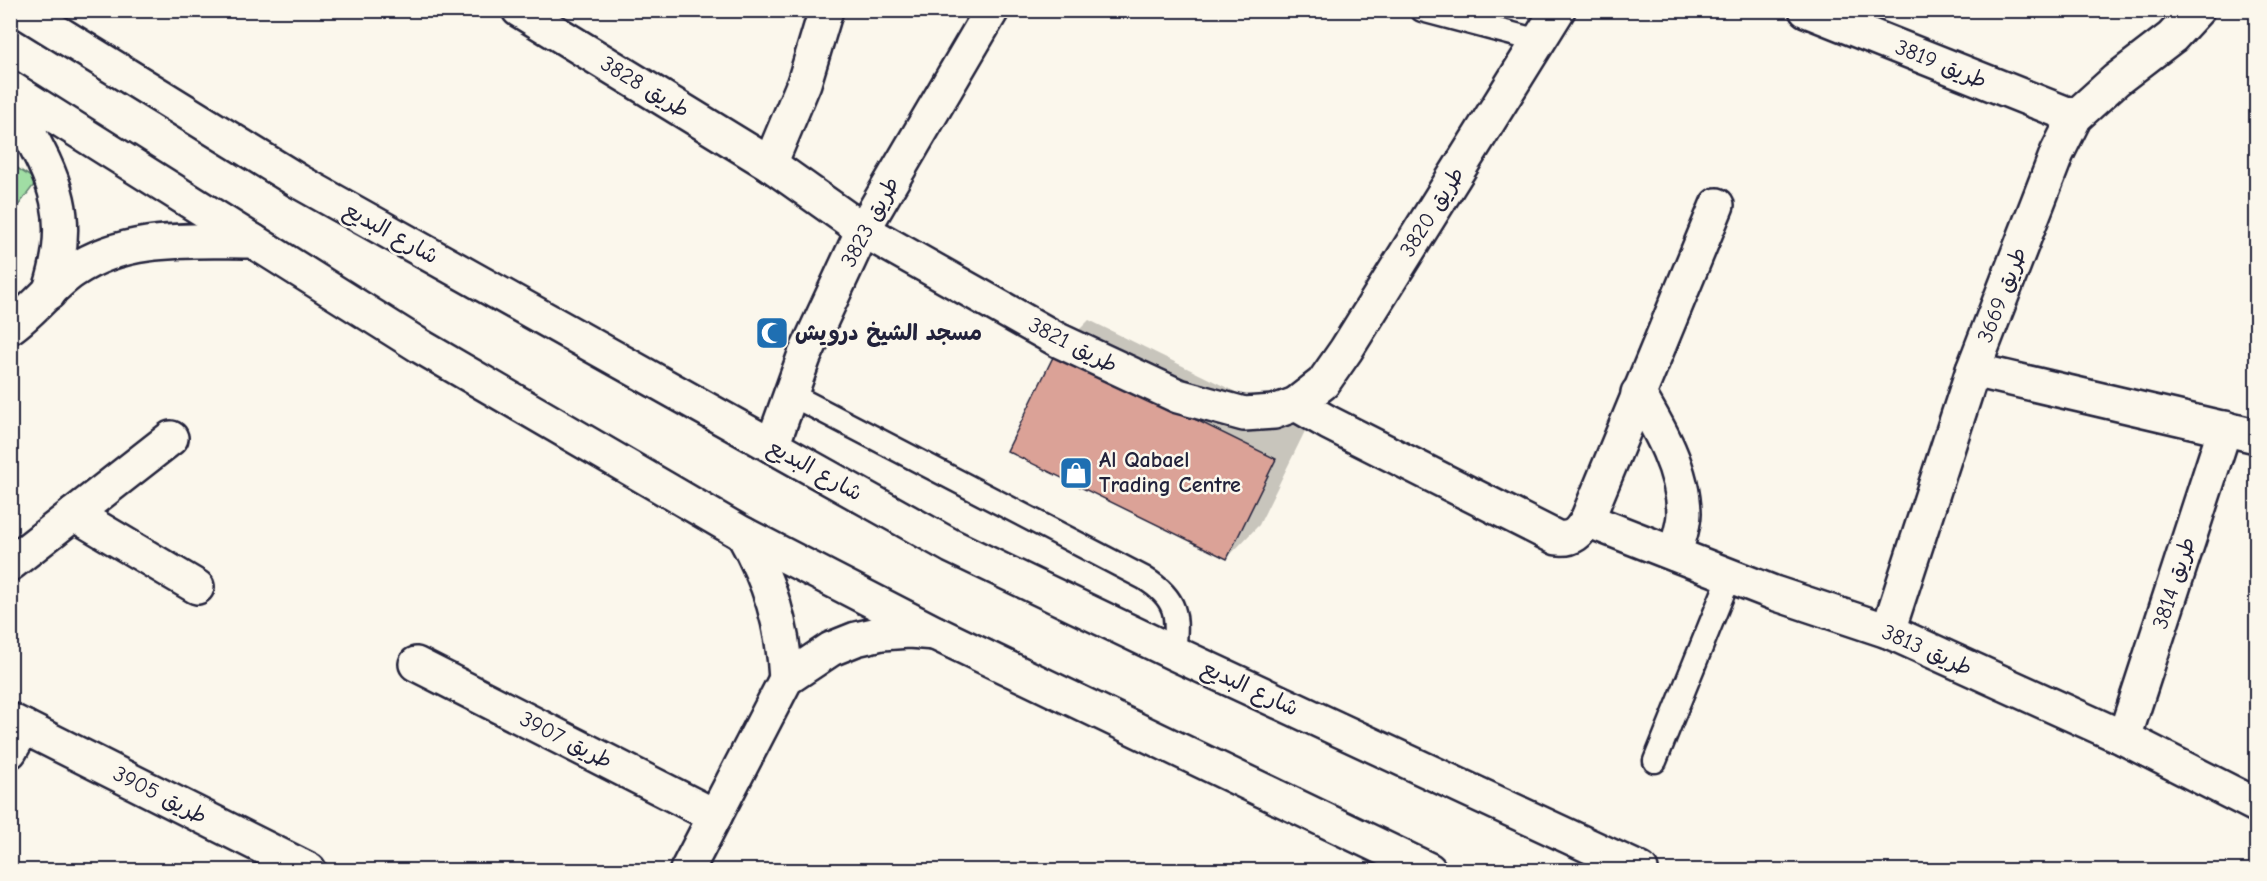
<svg xmlns="http://www.w3.org/2000/svg" width="2267" height="881" font-family="'Comic Neue','Playpen Sans Arabic',sans-serif">
  <style>
    .green { fill: #a0dda4; stroke: #618070; stroke-width: 1.5 }
    .shadow { fill: #0003 }
    .building { fill: #dba297; stroke: #22223b; stroke-width: 1.5 }
    .lines { fill: none; stroke-linecap: round; stroke-linejoin: round }
    .service-casing { stroke: #22223b; stroke-width: 27 }
    .minor-casing { stroke: #22223b; stroke-width: 38 }
    .primary-casing { stroke: #22223b; stroke-width: 38 }
    .service { stroke: #fbf7ec; stroke-width: 22 }
    .minor { stroke: #fbf7ec; stroke-width: 33 }
    .primary { stroke: #fbf7ec; stroke-width: 33 }
    .labels { text-anchor: middle; dominant-baseline: central; stroke-width: 5; stroke-linejoin: round; paint-order: stroke }
    .street-label { font-size: 22px; fill: #22223b; stroke: #fbf7ec }
    .poi-label { font-size: 22px; font-weight: bold; fill: #22223b; stroke: #fbf7ec; text-anchor: start }
  </style>
  <rect width="100%" height="100%" fill="#fbf7ec"/>
  <filter id="ink" filterUnits="userSpaceOnUse"><feTurbulence type="fractalNoise" baseFrequency=".0167" numOctaves="2"/><feDisplacementMap in="SourceGraphic" scale="12" xChannelSelector="R" yChannelSelector="G"/><feConvolveMatrix kernelMatrix="1 2 1 2 8 2 1 2 1" color-interpolation-filters="sRGB"/></filter>
  <g filter="url(#ink)">
    <path class="green" d="M 11,164 L 37,181 L 11,215 Z"/>
    <path class="shadow" d="M 1089,320 L 1307,427 L 1259,525 L 1227,558 L 1057,352 Z"/>
    <path class="building" d="M 1056,351 L 1276,459 L 1227,559 L 1007,451 Z"/>
    <g class="lines">
      <defs>
        <g id="service">
          <path d="M 1422,10 L 1539,41"/>
          <path d="M 790,394 L 1144,578 C 1178,599 1178,615 1174,653"/>
          <path d="M 1655,761 L 1730,576"/>
        </g>
        <g id="minor">
          <path d="M 519,10 L 770,164 L 863,230 L 1058,340 L 1178,396 L 1244,414 L 1274,412 L 1296,404 L 1323,383 L 1346,350 L 1558,10"/>
          <path d="M 1806,10 L 2075,117"/>
          <path d="M 10,98 C 49,171 78,208 49,293"/>
          <path d="M 770,164 L 804,83 L 826,10"/>
          <path d="M 10,327 C 34,310 51,286 73,271 C 126,235 191,241 253,241"/>
          <path d="M 1973,370 L 2256,436"/>
          <path d="M 1638,393 C 1660,430 1683,469 1684,513 C 1684,526 1678,541 1675,554"/>
          <path d="M 1296,404 L 1329,423 L 1557,538 C 1573,540 1579,533 1587,520 L 1717,205"/>
          <path d="M 772,446 L 804,357 L 863,230 L 992,10"/>
          <path d="M 74,514 L 197,587"/>
          <path d="M 1587,520 L 1774,593 L 1888,631 L 2124,738 L 2256,805"/>
          <path d="M 743,534 C 770,582 783,624 786,679"/>
          <path d="M 10,564 L 171,438"/>
          <path d="M 1888,631 L 1973,370 L 2057,153 L 2075,117 L 2116,80 L 2172,37 L 2197,10"/>
          <path d="M 416,664 L 715,816"/>
          <path d="M 10,720 L 309,870"/>
          <path d="M 2124,738 L 2225,428"/>
          <path d="M 10,751 L 24,727"/>
          <path d="M 687,870 L 786,679 L 831,649 L 856,639 L 882,633 L 909,631 L 935,633"/>
        </g>
        <g id="primary">
          <path d="M 21,10 L 298,181 L 951,546 L 1174,653 L 1641,870"/>
          <path d="M 10,88 L 420,346 L 743,534 L 935,633 L 1429,870"/>
        </g>
      </defs>
      <use href="#service" class="service-casing"/>
      <use href="#minor" class="minor-casing"/>
      <use href="#primary" class="primary-casing"/>
      <use href="#service" class="service"/>
      <use href="#minor" class="minor"/>
      <use href="#primary" class="primary"/>
    </g>
  </g>
  <defs>
    <symbol id="mosque-square" viewBox="-11 -11 22 22"><rect x="-9" y="-9" width="18" height="18" rx="4" fill="#1f6fb2" stroke="#fbf7ec"/><path d="M3.5-4.9A6 6 0 1 0 3.5 4.9A5 5 0 1 1 3.5-4.9Z" fill="#fff"/></symbol>
    <symbol id="shop-square" viewBox="-11 -11 22 22"><rect x="-9" y="-9" width="18" height="18" rx="4" fill="#1f6fb2" stroke="#fbf7ec"/><path d="M-5-2.5h2.3a2.7 3.5 0 0 1 5.4 0H5L5.5 6h-11ZM-1.5-2.5h3a1.5 2.3 0 0 0-3 0Z" fill="#fff"/></symbol>
  </defs>
  <g fill-rule="evenodd">
    <use href="#mosque-square" x="753" y="314" width="38" height="38"/>
    <use href="#shop-square" x="1057" y="454" width="38" height="38"/>
  </g>
  <g class="labels">
    <g class="street-label">
      <text transform="translate(1941 64) rotate(22)">طريق 3819</text>
      <text transform="translate(645 87) rotate(31)">طريق 3828</text>
      <text transform="translate(1432 212) rotate(-58)">طريق 3820</text>
      <text transform="translate(870 222) rotate(-62)">طريق 3823</text>
      <text transform="translate(391 233) rotate(29)">شارع البديع</text>
      <text transform="translate(2002 295) rotate(-69)">طريق 3669</text>
      <text transform="translate(1073 345) rotate(27)">طريق 3821</text>
      <text transform="translate(815 470) rotate(29)">شارع البديع</text>
      <text transform="translate(2174 583) rotate(-72)">طريق 3814</text>
      <text transform="translate(1927 650) rotate(24)">طريق 3813</text>
      <text transform="translate(1250 688) rotate(25)">شارع البديع</text>
      <text transform="translate(566 740) rotate(27)">طريق 3907</text>
      <text transform="translate(160 795) rotate(27)">طريق 3905</text>
    </g>
    <g class="poi-label">
      <text x="795" y="333">مسجد الشيخ درويش</text>
      <text x="1099" y="460">Al Qabael<tspan x="1099" dy="25">Trading Centre</tspan></text>
    </g>
  </g>
  <rect width="2267" height="881" fill="none" stroke="#fbf7ec" stroke-width="36"/>
  <rect x="18" y="18" width="2231" height="845" fill="none" stroke="#22223b" stroke-width="2" filter="url(#ink)"/>
</svg>
